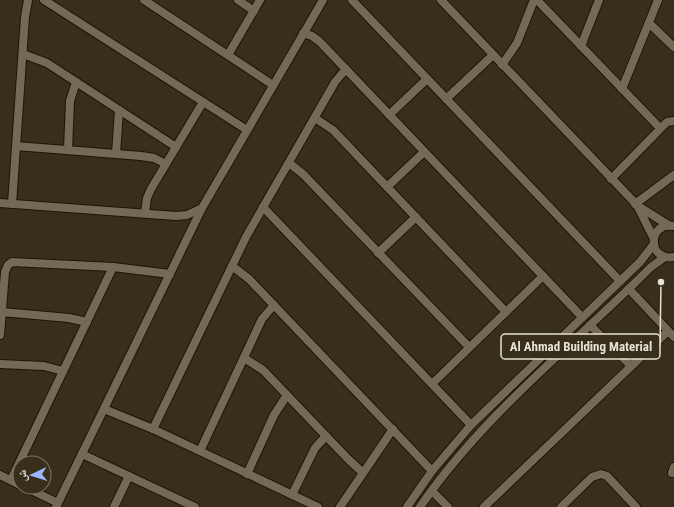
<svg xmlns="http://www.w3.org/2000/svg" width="674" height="507" font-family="'Roboto Condensed','Noto Naskh Arabic',sans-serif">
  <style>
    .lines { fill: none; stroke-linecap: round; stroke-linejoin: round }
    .minor-casing { stroke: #1e1605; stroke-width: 10 }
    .minor { stroke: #736955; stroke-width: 8 }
    .leader { fill: none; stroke: #e6e1d5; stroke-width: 1.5 }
    .callout-dot { fill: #e6e1d5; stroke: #372e1c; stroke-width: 1.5 }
    .callout { fill: #372e1c; stroke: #e6e1d5; stroke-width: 1.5 }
    .callout-label { font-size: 13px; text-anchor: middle; font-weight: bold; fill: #e6e1d5 }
  </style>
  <rect width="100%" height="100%" fill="#372e1c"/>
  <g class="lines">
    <defs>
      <g id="minor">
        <path d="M 44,0 L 247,130"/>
        <path d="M 144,0 L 273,85"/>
        <path d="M 238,0 L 254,11"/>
        <path d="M 352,0 L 620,281"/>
        <path d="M 441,0 L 637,205 L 654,239"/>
        <path d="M 537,0 L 657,125"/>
        <path d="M 649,23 L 674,47"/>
        <path d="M 303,33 L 312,36 L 320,42 L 582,317"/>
        <path d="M 581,46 L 599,0"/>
        <path d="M 23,54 L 47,63 L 176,147"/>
        <path d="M 228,55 L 260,0"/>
        <path d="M 502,65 L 517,43 L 534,0"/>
        <path d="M 622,89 L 658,0"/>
        <path d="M 446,99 L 493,55"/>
        <path d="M 389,115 L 427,79"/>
        <path d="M 315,118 L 333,130 L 506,312"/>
        <path d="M 16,146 L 141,156 L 154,158 L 166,164"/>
        <path d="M 68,150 L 70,101 L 76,82"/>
        <path d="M 116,154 L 119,110"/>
        <path d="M 289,163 L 303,174 L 469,347"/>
        <path d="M 611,179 L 667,122 L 674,121"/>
        <path d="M 387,187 L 424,152"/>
        <path d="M 0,203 L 176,216 L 187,215 L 202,208"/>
        <path d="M 12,204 L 25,17 L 28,0"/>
        <path d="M 635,204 L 674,175"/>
        <path d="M 263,207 L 471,425"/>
        <path d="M 641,208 L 670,226"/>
        <path d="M 145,213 L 147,198 L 151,189 L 203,102"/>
        <path d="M 674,226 C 647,221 647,262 674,257"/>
        <path d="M 378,253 L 416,217"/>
        <path d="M 232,266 L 249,279 L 432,471"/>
        <path d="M 629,289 L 674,337"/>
        <path d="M 2,312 L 69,318 L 87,322"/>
        <path d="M 590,325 L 631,366"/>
        <path d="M 0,335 L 5,272 L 8,265 L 12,262 L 113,267 L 170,274"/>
        <path d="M 244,358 L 263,370 L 348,459 L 362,472"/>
        <path d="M 0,364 L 44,366 L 63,371"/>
        <path d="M 432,384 L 543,276"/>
        <path d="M 104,409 L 153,429 L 318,507"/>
        <path d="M 153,429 L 246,237 L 335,82 L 346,69"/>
        <path d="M 200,451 L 262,319 L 274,305"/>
        <path d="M 82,454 L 195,507"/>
        <path d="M 672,473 L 674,467"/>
        <path d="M 247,474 L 274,415 L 287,395"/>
        <path d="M 0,475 L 20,485"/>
        <path d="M 11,480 L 113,267"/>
        <path d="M 25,487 L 58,503"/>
        <path d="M 432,491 L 448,507"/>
        <path d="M 292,495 L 315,448 L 326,436"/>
        <path d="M 56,507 L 202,208 L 323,0"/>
        <path d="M 114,507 L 129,476"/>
        <path d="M 340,507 L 393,429"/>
        <path d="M 407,507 L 432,471 L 471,425 L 640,262 L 654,244"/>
        <path d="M 420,507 C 483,415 573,345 651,267 L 665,257"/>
        <path d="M 484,507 L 668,331"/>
        <path d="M 561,507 L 592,477 L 601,474 L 607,476 L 636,507"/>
      </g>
    </defs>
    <use href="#minor" class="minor-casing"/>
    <use href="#minor" class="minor"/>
  </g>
  <path class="leader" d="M661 282L660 346"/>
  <circle class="callout-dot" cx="661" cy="282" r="4"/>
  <rect class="callout" x="501" y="334" width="159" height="25" rx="4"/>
  <g class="callout-label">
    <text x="581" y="351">Al Ahmad Building Material</text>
  </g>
  <g transform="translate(32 475) rotate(266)"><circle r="19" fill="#372e1c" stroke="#7d7666"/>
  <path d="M0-3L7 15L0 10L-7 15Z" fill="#99b5fd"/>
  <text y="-6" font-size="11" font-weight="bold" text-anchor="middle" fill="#e6e1d5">ش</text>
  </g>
</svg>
